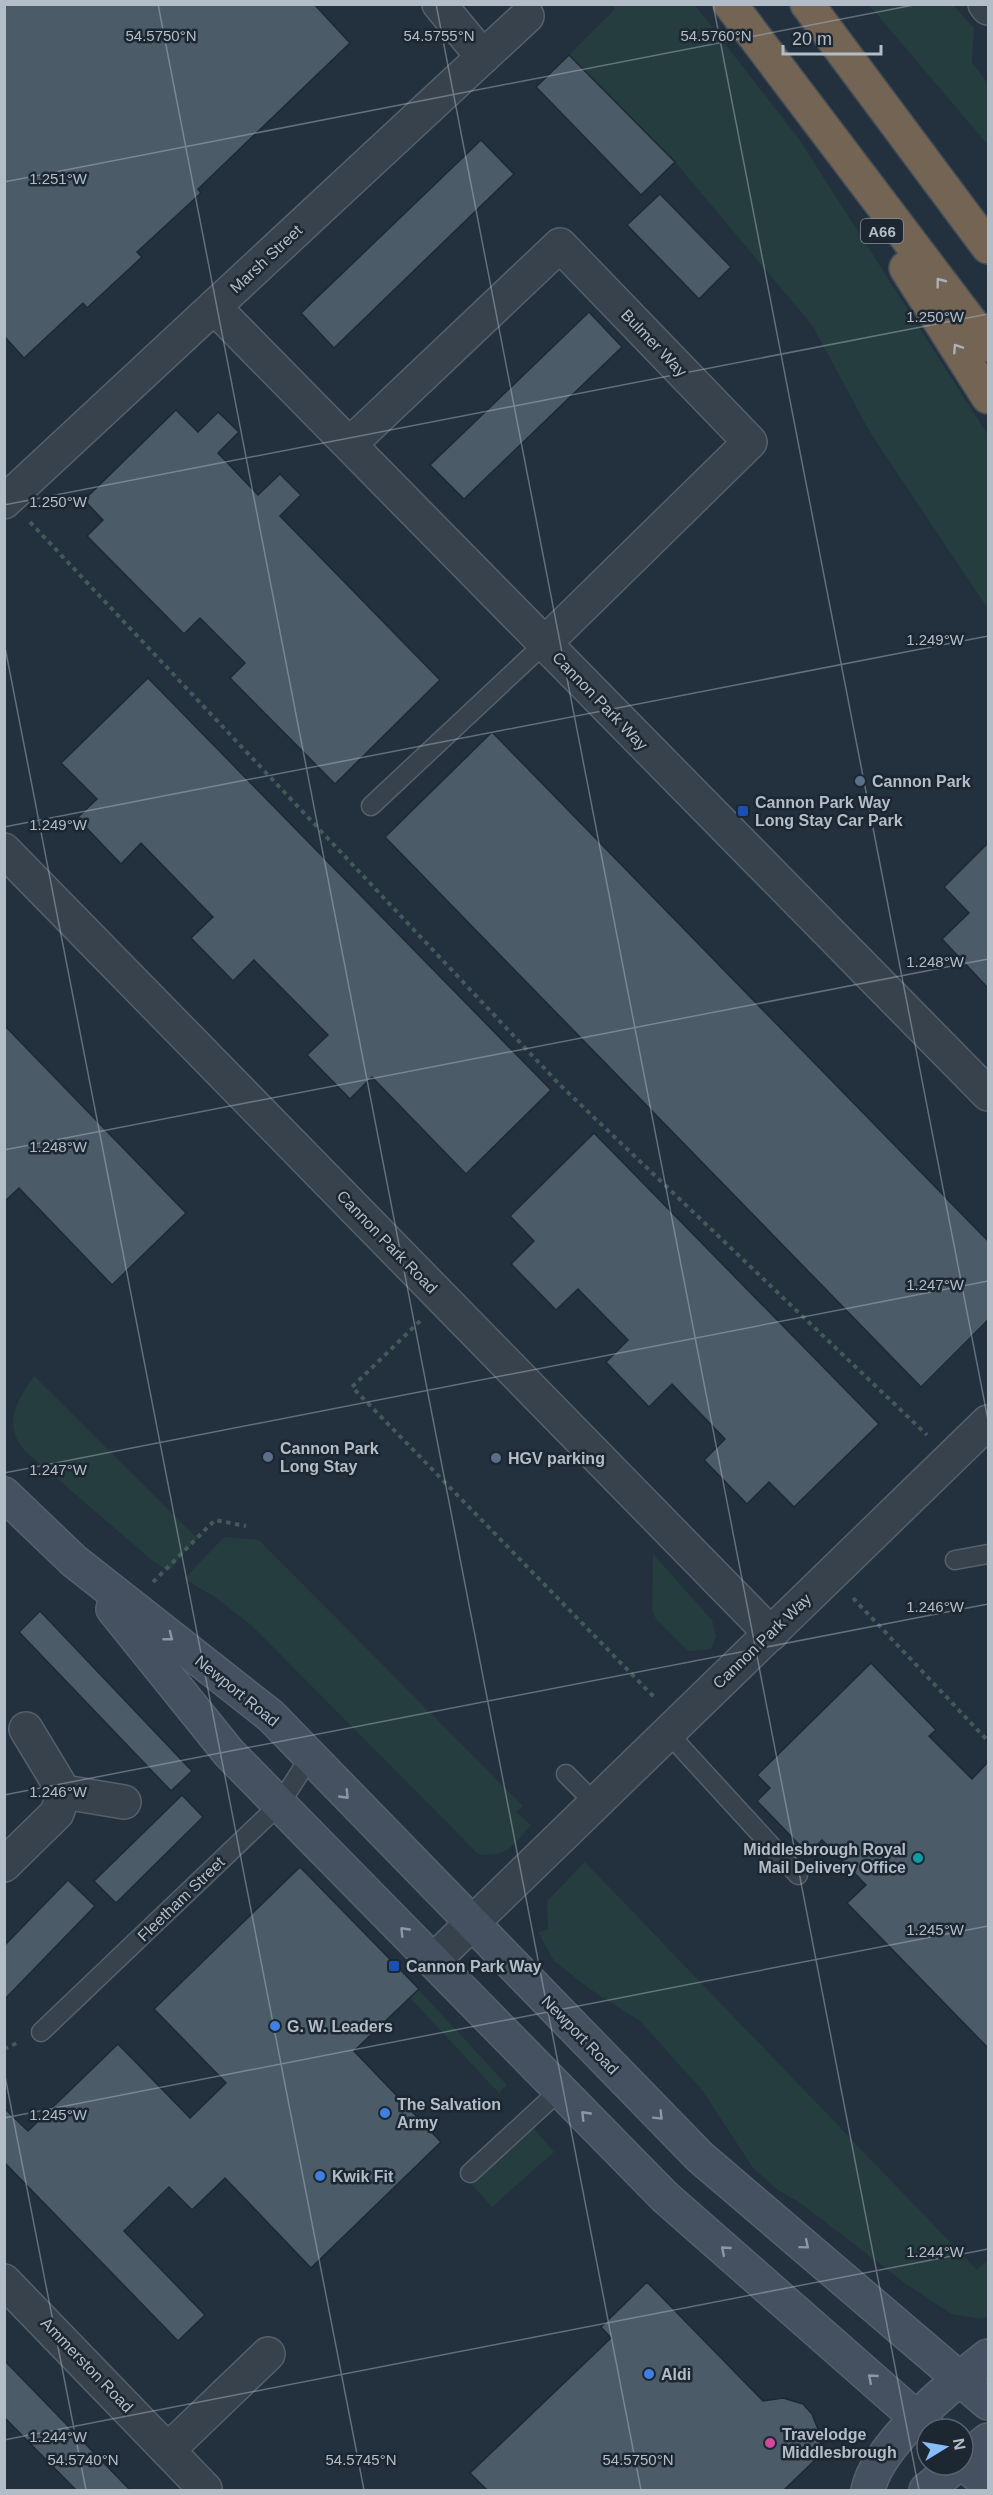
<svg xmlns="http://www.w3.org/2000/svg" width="993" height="2495" font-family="Arial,sans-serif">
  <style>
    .green { fill: #253d3e }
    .building { fill: #4c5b68; stroke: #1e2934; stroke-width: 1.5 }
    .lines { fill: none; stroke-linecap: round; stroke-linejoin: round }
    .lane-casing { stroke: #55606b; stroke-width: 21 }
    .street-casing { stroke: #55606b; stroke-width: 36 }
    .secondary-casing { stroke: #55606b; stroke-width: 36 }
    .highway-casing { stroke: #424d58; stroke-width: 36 }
    .path { stroke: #435a5a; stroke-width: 4; stroke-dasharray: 4.5 4.5; stroke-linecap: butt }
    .lane { stroke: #37424d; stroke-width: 18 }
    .street { stroke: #37424d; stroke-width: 33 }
    .secondary { stroke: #455160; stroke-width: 33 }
    .highway { stroke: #736454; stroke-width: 33 }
    .oneway { stroke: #a9b0b7 }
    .oneway2 { stroke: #8c97a4 }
    .ticks { fill: none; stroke: #b2bdc8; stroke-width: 1.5; stroke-opacity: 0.45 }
    .service-dot { fill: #5c6f8a; stroke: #1c2732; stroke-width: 2 }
    .transit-dot { fill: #1a4fb4; stroke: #1c2732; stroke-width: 2 }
    .culture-dot { fill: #0f9aa8; stroke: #1c2732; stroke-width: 2 }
    .shop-dot { fill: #3f7fe0; stroke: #1c2732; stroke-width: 2 }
    .hotel-dot { fill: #d1479c; stroke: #1c2732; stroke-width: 2 }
    .labels { text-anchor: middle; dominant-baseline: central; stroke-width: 5; stroke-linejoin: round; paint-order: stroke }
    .shield { fill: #1c2732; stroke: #85909b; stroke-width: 1.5 }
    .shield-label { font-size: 15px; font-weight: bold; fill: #b2bdc8 }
    .street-label { font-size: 16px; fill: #b2bdc8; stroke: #1c2732 }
    .poi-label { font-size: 16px; font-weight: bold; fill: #b2bdc8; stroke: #1c2732; text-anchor: start }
    .ticks-label { font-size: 15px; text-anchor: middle; fill: #b2bdc8; stroke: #1c2732; stroke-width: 5; stroke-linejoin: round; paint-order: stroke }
  </style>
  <rect width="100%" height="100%" fill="#23303d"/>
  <g class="green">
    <path d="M 612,5 L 695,5 L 799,139 L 988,435 L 988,609 L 871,434 L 812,325 L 675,162 L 569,55 L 615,9 Z"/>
    <path d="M 869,5 L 953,5 L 974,28 L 972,62 L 988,84 L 988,145 Z"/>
    <path d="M 34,1376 L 197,1538 L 169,1571 L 154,1562 L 24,1450 C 2,1422 17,1402 34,1376 Z"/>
    <path d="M 224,1537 L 259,1540 L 523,1806 L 516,1812 L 531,1825 C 514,1844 507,1858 478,1854 L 252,1626 L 215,1597 L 184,1579 Z"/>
    <path d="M 653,1554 L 712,1620 L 716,1636 L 711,1649 L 688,1651 L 656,1619 L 652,1610 Z"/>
    <path d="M 585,1862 L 977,2270 L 988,2260 L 988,2317 L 982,2319 L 951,2314 L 906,2284 L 799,2202 L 778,2190 L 753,2168 L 702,2090 L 640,2021 L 591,1990 L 554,1961 L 538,1932 L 548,1929 L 547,1901 Z"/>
    <path d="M 418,1989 L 507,2085 L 499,2093 L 410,1998 Z"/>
    <path d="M 532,2126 L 554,2152 L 492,2207 L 470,2182 Z"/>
  </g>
  <g class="building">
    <path d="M 4,4 L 314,4 L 350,43 L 198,189 L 201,193 L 137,252 L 142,257 L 87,308 L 83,303 L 24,358 L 4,336 Z"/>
    <path d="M 569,55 L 675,162 L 641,195 L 536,87 Z"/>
    <path d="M 481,140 L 514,174 L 334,348 L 301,313 Z"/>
    <path d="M 660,194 L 731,267 L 699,299 L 627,225 Z"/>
    <path d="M 589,312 L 622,347 L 464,499 L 430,465 Z"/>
    <path d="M 176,410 L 198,432 L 218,412 L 239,432 L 218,453 L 258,495 L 280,474 L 301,495 L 280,516 L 440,680 L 335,784 L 230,678 L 245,663 L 200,618 L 184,634 L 87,536 L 103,520 L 84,500 Z"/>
    <path d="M 148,678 L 551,1090 L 466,1174 L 372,1077 L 350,1099 L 307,1055 L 328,1035 L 254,960 L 233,981 L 191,938 L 213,917 L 141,843 L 121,864 L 77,818 L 97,799 L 61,763 Z"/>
    <path d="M 492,732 L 988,1241 L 988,1320 L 921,1387 L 385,837 Z"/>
    <path d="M 988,843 L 988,988 L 942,939 L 969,913 L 944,887 Z"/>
    <path d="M 4,1025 L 186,1213 L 112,1285 L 19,1188 L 4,1202 Z"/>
    <path d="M 594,1133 L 879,1424 L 794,1507 L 769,1482 L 747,1504 L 704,1460 L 725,1439 L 672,1384 L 649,1407 L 606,1362 L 628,1340 L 578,1289 L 556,1310 L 511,1264 L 534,1241 L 510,1216 Z"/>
    <path d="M 40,1611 L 192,1771 L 171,1791 L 19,1632 Z"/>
    <path d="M 871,1663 L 936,1730 L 929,1736 L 972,1779 L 988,1762 L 988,2048 L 847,1903 L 866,1885 L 822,1840 L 808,1854 L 757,1801 L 770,1788 L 757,1775 Z"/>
    <path d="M 182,1795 L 203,1817 L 116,1903 L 94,1881 Z"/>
    <path d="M 300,1867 L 419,1989 L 354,2051 L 441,2142 L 311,2268 L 225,2178 L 192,2210 L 169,2187 L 124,2231 L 205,2315 L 178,2341 L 4,2162 L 4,2108 L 28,2131 L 118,2044 L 190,2118 L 226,2083 L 154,2009 Z"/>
    <path d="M 68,1880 L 95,1906 L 4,2000 L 4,1946 Z"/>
    <path d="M 647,2282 L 763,2401 L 783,2398 L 803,2404 L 812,2414 L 821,2437 L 820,2449 L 815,2460 L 784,2490 L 487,2490 L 470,2473 L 611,2338 L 601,2327 Z"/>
    <path d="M 4,2360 L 130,2490 L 76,2490 L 4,2417 Z"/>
  </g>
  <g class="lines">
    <defs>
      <g id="lane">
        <path d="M 371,806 L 544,644"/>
        <path d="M 955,1560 L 988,1554"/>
        <path d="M 668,1733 L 798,1875"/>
        <path d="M 566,1774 L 596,1804"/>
        <path d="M 41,2032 L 279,1805 L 310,1757"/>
        <path d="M 470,2173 L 560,2090"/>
      </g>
      <g id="street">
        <path d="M 439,4 L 483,57"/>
        <path d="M 985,4 L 988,8"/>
        <path d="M 214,307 L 988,1094"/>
        <path d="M 350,444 L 560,245 L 750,442 L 544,644"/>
        <path d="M 4,502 L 527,16"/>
        <path d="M 4,850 L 771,1634"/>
        <path d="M 26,1729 L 64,1792 L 124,1802"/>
        <path d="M 4,1865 L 57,1813 L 64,1792"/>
        <path d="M 433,1961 L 988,1422"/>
        <path d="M 4,2281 L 205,2489"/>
        <path d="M 169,2449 L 268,2354"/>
      </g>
      <g id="secondary">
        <path d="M 4,1494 L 74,1561 L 271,1716 L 700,2157 L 988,2403"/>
        <path d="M 113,1609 L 229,1753 L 665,2197 L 929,2429"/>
        <path d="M 963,2460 L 988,2440"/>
        <path d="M 963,2463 L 988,2484"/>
        <path d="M 868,2490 C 878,2444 952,2384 988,2356"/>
        <path d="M 926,2490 L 957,2465"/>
      </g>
      <g id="highway">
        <path d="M 730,4 L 988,345"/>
        <path d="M 807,4 L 988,247"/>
        <path d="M 906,268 L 988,397"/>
      </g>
    </defs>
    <use href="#lane" class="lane-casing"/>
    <use href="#street" class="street-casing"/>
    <use href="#secondary" class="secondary-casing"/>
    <use href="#highway" class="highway-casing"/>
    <g class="path">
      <path d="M 30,522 L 560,1085 L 927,1435"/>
      <path d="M 420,1321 L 352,1387 L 655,1698"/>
      <path d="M 153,1582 L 215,1520 L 246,1526"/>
      <path d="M 853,1598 L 988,1741"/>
      <path d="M 4,2049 L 19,2042"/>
    </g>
    <use href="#lane" class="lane"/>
    <use href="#street" class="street"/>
    <use href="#secondary" class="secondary"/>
    <use href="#highway" class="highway"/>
  </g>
  <defs><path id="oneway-chevron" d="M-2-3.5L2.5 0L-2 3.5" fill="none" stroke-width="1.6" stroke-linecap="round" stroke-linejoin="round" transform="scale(1.5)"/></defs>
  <g class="oneway">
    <use href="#oneway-chevron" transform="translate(940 282) rotate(-127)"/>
    <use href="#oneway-chevron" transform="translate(957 348) rotate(-123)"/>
  </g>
  <g class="oneway2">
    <use href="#oneway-chevron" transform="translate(169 1637) rotate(38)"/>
    <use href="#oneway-chevron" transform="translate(345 1795) rotate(46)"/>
    <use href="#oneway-chevron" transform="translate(404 1931) rotate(-134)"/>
    <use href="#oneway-chevron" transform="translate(585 2115) rotate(-134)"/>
    <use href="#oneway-chevron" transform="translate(659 2116) rotate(45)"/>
    <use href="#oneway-chevron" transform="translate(805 2245) rotate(40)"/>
    <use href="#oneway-chevron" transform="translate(725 2250) rotate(-139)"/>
    <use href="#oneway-chevron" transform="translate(872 2378) rotate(-139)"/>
  </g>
  <path class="ticks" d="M 158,4 L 641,2490M 436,4 L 919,2490M 713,4 L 988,1420M 4,182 L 919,4M 4,505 L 988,314M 4,642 L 364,2490M 4,827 L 988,636M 4,1150 L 988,959M 4,1473 L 988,1281M 4,1795 L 988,1604M 4,2071 L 86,2490M 4,2118 L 988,1926M 4,2440 L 988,2249"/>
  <g class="service-dot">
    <circle cx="860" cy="781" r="6"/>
    <circle cx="268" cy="1457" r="6"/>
    <circle cx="496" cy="1458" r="6"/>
  </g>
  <g class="transit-dot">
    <rect x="737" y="805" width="12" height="12" rx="3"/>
    <rect x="388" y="1960" width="12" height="12" rx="3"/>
  </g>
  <circle class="culture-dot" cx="918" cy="1858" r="6"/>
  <g class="shop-dot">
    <circle cx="275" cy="2026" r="6"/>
    <circle cx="385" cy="2113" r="6"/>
    <circle cx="320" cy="2176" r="6"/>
    <circle cx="649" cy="2374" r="6"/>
  </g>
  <circle class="hotel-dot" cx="770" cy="2443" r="6"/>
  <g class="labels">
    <rect class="shield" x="861" y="219" width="42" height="24" rx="4.5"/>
    <g class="shield-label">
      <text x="882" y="231">A66</text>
    </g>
    <g class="street-label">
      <text transform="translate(266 259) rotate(-43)">Marsh Street</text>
      <text transform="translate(654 343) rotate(46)">Bulmer Way</text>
      <text transform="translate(600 701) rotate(46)">Cannon Park Way</text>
      <text transform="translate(387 1242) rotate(46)">Cannon Park Road</text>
      <text transform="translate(762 1641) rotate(-44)">Cannon Park Way</text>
      <text transform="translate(237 1691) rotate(39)">Newport Road</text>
      <text transform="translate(181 1899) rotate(-44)">Fleetham Street</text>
      <text transform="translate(580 2035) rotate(46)">Newport Road</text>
      <text transform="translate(87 2365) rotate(46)">Ammerston Road</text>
    </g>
    <g class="poi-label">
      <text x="872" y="781">Cannon Park</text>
      <text x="755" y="802">Cannon Park Way<tspan x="755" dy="18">Long Stay Car Park</tspan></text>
      <text x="280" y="1448">Cannon Park<tspan x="280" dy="18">Long Stay</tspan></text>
      <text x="508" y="1458">HGV parking</text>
      <text x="906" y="1849" text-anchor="end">Middlesbrough Royal<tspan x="906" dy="18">Mail Delivery Office</tspan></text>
      <text x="406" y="1966">Cannon Park Way</text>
      <text x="287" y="2026">G. W. Leaders</text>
      <text x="397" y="2104">The Salvation<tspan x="397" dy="18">Army</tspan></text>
      <text x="332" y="2176">Kwik Fit</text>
      <text x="661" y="2374">Aldi</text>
      <text x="782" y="2434">Travelodge<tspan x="782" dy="18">Middlesbrough</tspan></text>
    </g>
  </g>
  <g class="ticks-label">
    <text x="161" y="41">54.5750°N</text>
    <text x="439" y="41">54.5755°N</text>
    <text x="716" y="41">54.5760°N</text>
    <text x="58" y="184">1.251°W</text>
    <text x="935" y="322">1.250°W</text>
    <text x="58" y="507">1.250°W</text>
    <text x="935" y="645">1.249°W</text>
    <text x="58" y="830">1.249°W</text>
    <text x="935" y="967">1.248°W</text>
    <text x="58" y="1152">1.248°W</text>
    <text x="935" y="1290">1.247°W</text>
    <text x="58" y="1475">1.247°W</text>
    <text x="935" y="1612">1.246°W</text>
    <text x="58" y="1797">1.246°W</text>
    <text x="935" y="1935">1.245°W</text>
    <text x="58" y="2120">1.245°W</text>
    <text x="935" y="2257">1.244°W</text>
    <text x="58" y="2442">1.244°W</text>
    <text x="83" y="2465">54.5740°N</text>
    <text x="361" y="2465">54.5745°N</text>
    <text x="638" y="2465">54.5750°N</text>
  </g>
  <rect width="993" height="2495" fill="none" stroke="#b2bdc8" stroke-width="12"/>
  <g transform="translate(945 2447) rotate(79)"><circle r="28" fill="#1c2732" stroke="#58636e" stroke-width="1.5"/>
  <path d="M0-4.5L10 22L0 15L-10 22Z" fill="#87bdf8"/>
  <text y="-9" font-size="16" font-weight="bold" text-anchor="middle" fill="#b2bdc8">N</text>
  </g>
  <path d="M783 45v9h98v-9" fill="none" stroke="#b2bdc8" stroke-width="3"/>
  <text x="792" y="45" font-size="18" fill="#b2bdc8" stroke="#1c2732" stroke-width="4.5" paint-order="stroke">20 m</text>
</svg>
